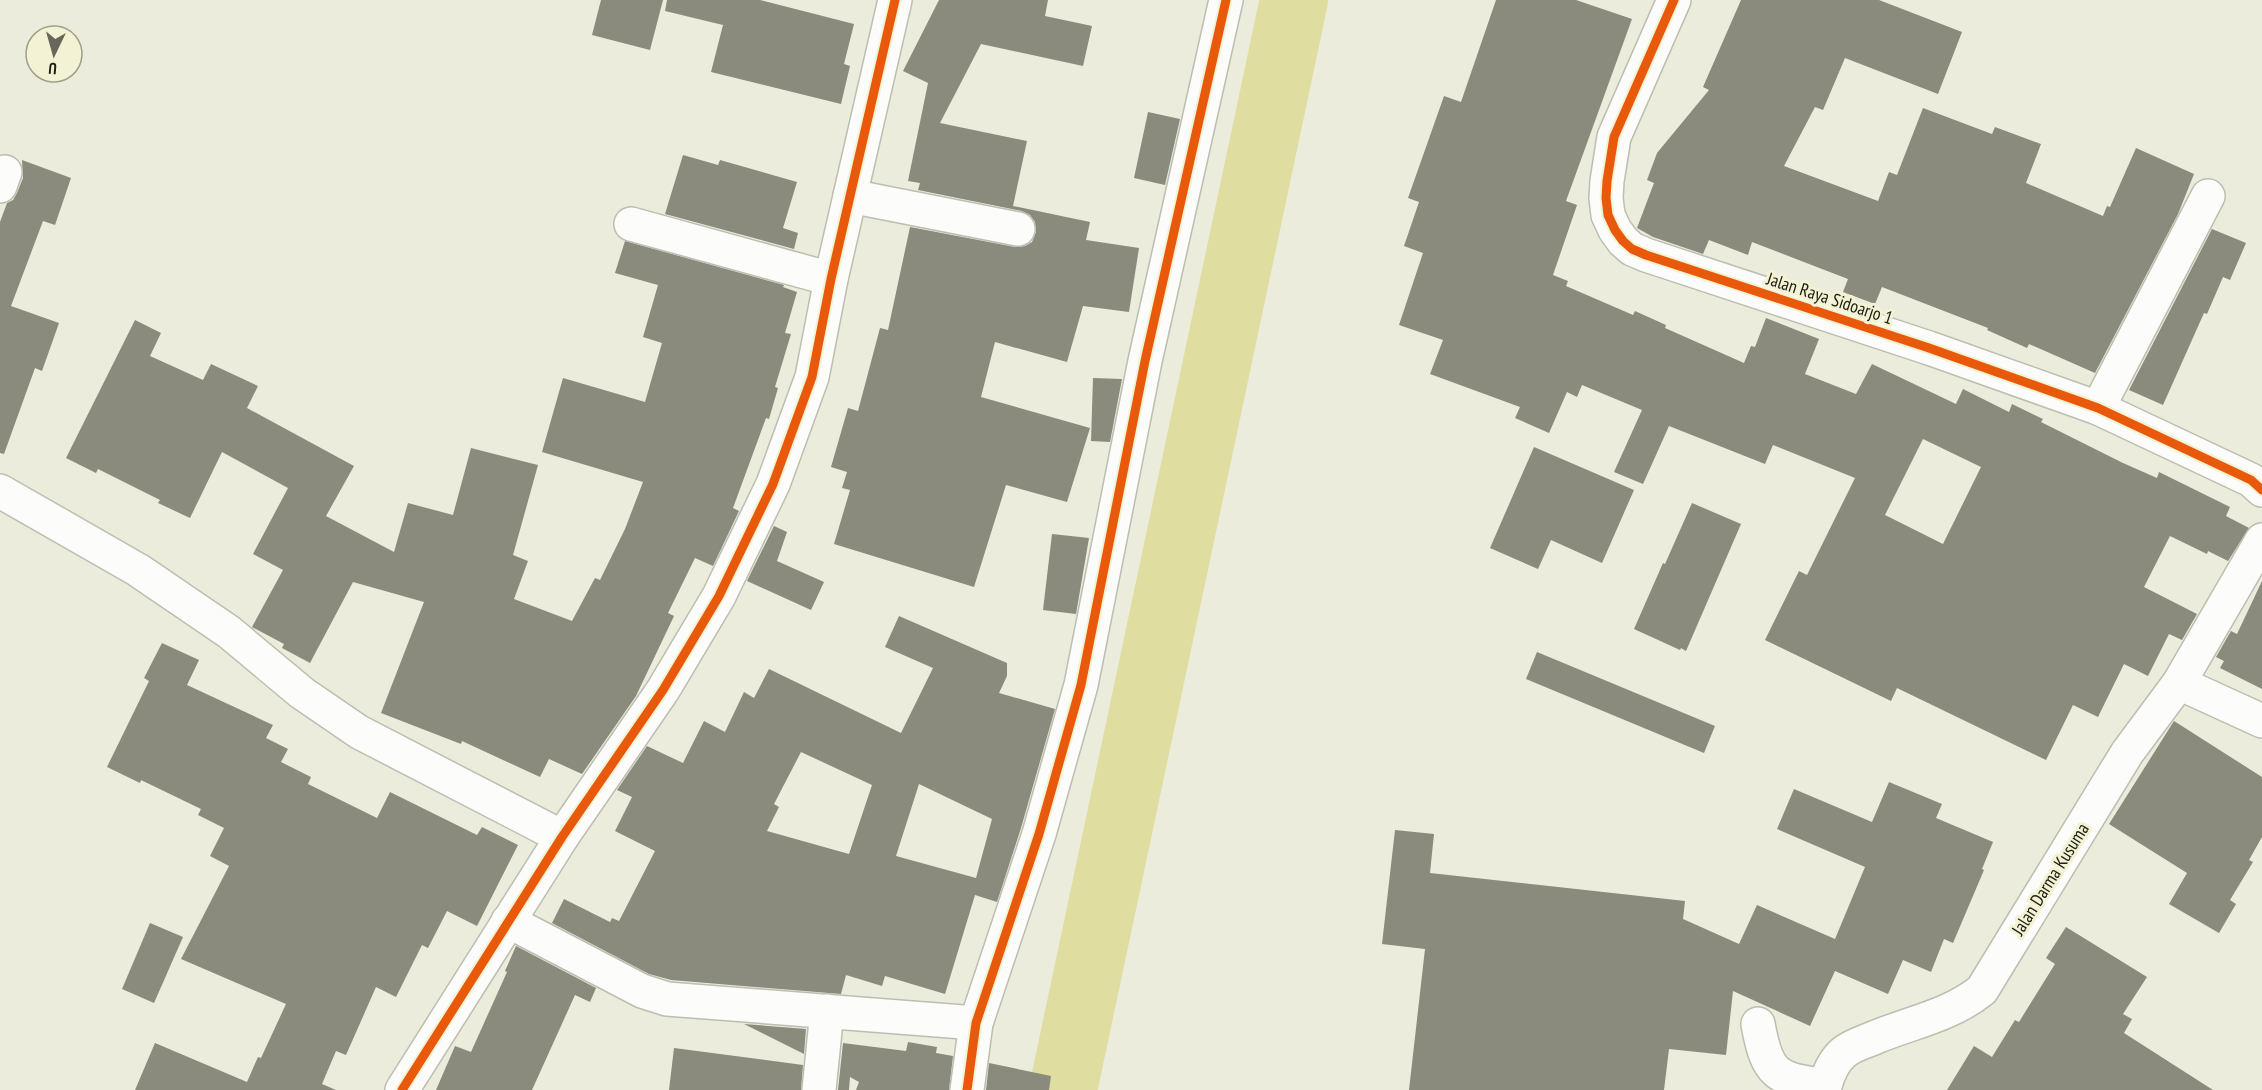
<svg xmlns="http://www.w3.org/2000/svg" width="2262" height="1090" font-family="'PT Sans Narrow',sans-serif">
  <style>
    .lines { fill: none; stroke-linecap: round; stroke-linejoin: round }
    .river { stroke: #e0dda0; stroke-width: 68 }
    .building { fill: #8a8a7d; fill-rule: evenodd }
    .minor-casing { stroke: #bdbdb1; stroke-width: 36 }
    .minor { stroke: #fcfcfa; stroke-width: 33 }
    .cycleway-casing { stroke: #f3f2d5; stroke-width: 13 }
    .cycleway { stroke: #e8590c; stroke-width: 9 }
    .labels { text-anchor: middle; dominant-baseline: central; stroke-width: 6; stroke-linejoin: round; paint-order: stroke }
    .street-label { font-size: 18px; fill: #212015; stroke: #f3f2d5 }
  </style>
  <rect width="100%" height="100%" fill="#ececdc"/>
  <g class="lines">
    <path class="river" d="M 1063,1090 L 1294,0"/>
  </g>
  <g class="building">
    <path d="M 601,0 L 663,0 L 650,50 L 592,35 Z"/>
    <path d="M 667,0 L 760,0 L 854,24 L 844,64 L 850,66 L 841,104 L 711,72 L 723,25 L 665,11 Z"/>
    <path d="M 939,0 L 1048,0 L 1045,16 L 1092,26 L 1083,66 L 981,44 L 940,123 L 1027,141 L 1013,206 L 1090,222 L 1086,240 L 1139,248 L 1129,312 L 1083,306 L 1067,362 L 995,342 L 981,397 L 1090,428 L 1067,502 L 1006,485 L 974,587 L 834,544 L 850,490 L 842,488 L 847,472 L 831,467 L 848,408 L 858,411 L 880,328 L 888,330 L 910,227 L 1015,247 L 1025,246 L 1032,242 L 1036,232 L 1035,222 L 1030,215 L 1022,211 L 918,190 L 920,183 L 908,181 L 928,83 L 903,71 Z"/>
    <path d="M 1496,0 L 1576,0 L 1632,19 L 1566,201 L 1577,205 L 1553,275 L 1568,281 L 1566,286 L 1633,315 L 1635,311 L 1666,325 L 1665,328 L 1744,363 L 1751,346 L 1755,347 L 1766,318 L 1819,339 L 1805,374 L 1856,394 L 1872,364 L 1956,404 L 1963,389 L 2009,412 L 2012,404 L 2043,419 L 2041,422 L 2123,463 L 2157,478 L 2159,472 L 2230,507 L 2226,516 L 2249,528 L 2228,561 L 2208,551 L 2207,554 L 2170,536 L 2144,587 L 2197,614 L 2182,640 L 2169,634 L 2148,676 L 2124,664 L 2098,717 L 2073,705 L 2046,760 L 1897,688 L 1891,701 L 1765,640 L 1799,571 L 1807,575 L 1855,478 L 1773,445 L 1765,464 L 1669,426 L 1643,484 L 1614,472 L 1642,410 L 1582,385 L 1577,397 L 1567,392 L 1549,433 L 1515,418 L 1520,407 L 1430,374 L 1443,340 L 1399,325 L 1423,253 L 1404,246 L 1419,202 L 1408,198 L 1444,96 L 1461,102 ZM 1923,439 L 1981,467 L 1943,544 L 1885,515 Z"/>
    <path d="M 1741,0 L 1879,0 L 1962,32 L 1938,94 L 1845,58 L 1823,110 L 1815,107 L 1784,166 L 1878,201 L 1889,172 L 1897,175 L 1923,108 L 1992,134 L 1995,127 L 2041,144 L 2026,183 L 2103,216 L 2107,206 L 2110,207 L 2136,148 L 2194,174 L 2178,214 L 2095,373 L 2029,344 L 2027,348 L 1987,330 L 1988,328 L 1882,287 L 1875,304 L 1843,292 L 1848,279 L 1752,242 L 1748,255 L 1709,240 L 1703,254 L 1653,237 L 1637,228 L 1654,183 L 1647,180 L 1657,153 L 1709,90 L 1703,87 Z"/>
    <path d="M 1148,112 L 1180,119 L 1165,185 L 1134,178 Z"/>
    <path d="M 683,155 L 718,165 L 720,160 L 797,182 L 783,228 L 798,233 L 794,249 L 665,214 Z"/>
    <path d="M 22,160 L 71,178 L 55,225 L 43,221 L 11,306 L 59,323 L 42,371 L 35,368 L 4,454 L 0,453 L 0,222 L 7,203 L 13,200 L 17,193 L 23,178 Z"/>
    <path d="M 2212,229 L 2246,243 L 2230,280 L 2223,277 L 2207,314 L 2204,313 L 2163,405 L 2129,390 Z"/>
    <path d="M 625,241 L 784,285 L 783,287 L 797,292 L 785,333 L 791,334 L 775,387 L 778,388 L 769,419 L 766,418 L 733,508 L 739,511 L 713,566 L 695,558 L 668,613 L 674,616 L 636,696 L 582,774 L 549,759 L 540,777 L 462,741 L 461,744 L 381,713 L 424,602 L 353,582 L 310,663 L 282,648 L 284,644 L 252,627 L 283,570 L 253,554 L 288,488 L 222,452 L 190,518 L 158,503 L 160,500 L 98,469 L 96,473 L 66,458 L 135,320 L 161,333 L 150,356 L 203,380 L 211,364 L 258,386 L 247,408 L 354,466 L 326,516 L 394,552 L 408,503 L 453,515 L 471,448 L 538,465 L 513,555 L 528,561 L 514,599 L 572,621 L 595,578 L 600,580 L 625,529 L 643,482 L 542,452 L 563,378 L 645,402 L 662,343 L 643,337 L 658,285 L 615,273 Z"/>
    <path d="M 1093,378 L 1122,379 L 1110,442 L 1091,441 Z"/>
    <path d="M 1534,447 L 1634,490 L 1602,563 L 1551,540 L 1538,569 L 1490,548 Z"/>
    <path d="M 1692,503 L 1741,524 L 1686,651 L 1681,648 L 1680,650 L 1634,629 L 1663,563 L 1665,564 Z"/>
    <path d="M 774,526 L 787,532 L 777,561 L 824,582 L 811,610 L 747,581 Z"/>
    <path d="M 1052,534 L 1089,538 L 1076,614 L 1043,610 Z"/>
    <path d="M 2262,581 L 2262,689 L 2220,668 L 2224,661 L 2216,657 L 2231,631 L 2237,634 Z"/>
    <path d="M 899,616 L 1007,663 L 1007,676 L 999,693 L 1055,709 L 1021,828 L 997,902 L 975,895 L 945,994 L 885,976 L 882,986 L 846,975 L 841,994 L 671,980 L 649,974 L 552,923 L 564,899 L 610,922 L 612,918 L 619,921 L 655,851 L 615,831 L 632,797 L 617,790 L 647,746 L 683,763 L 704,721 L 725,732 L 744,692 L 754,698 L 769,669 L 901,733 L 933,668 L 885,647 ZM 801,752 L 872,785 L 849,854 L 767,831 L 779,807 L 774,804 ZM 919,784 L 992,819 L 976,878 L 896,856 Z"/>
    <path d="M 162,643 L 199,660 L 187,685 L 273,725 L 266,738 L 288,749 L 281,762 L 311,777 L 308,784 L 377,818 L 390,792 L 477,835 L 482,827 L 518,845 L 477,926 L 447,911 L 428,948 L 422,945 L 396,997 L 376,987 L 346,1055 L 336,1051 L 322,1084 L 336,1090 L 135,1090 L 155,1043 L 247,1082 L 258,1057 L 261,1058 L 286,1004 L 181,959 L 229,866 L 210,856 L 224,828 L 198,815 L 201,809 L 141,780 L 140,783 L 107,767 L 149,681 L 144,678 Z"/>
    <path d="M 1537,652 L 1715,726 L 1704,753 L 1526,679 Z"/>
    <path d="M 2174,721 L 2262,777 L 2262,837 L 2249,860 L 2253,862 L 2230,900 L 2236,904 L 2219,933 L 2169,904 L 2187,873 L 2109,824 Z"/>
    <path d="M 1889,782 L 1942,804 L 1936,818 L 1993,842 L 1982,869 L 1984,870 L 1953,943 L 1944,939 L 1931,972 L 1903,960 L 1888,994 L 1835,971 L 1810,1026 L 1733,991 L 1726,1055 L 1669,1049 L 1664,1090 L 1409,1090 L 1425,949 L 1382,944 L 1395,830 L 1434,834 L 1430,873 L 1685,901 L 1683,919 L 1739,944 L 1757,905 L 1835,939 L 1865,867 L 1777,829 L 1794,789 L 1872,822 Z"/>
    <path d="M 150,923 L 183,937 L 154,1003 L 122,989 Z"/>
    <path d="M 2066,927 L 2147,977 L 2123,1014 L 2132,1019 L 2124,1033 L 2213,1090 L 1947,1090 L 1974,1046 L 1992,1057 L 2015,1020 L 2019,1022 L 2055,964 L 2046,958 Z"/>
    <path d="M 516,946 L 596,988 L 590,1002 L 575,995 L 532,1090 L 436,1090 L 455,1046 L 471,1052 L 507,972 L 505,971 Z"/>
    <path d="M 744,1024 L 806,1029 L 804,1054 Z"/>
    <path d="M 908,1042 L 937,1047 L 936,1053 L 953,1056 L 949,1090 L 856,1090 L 859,1082 L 850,1077 L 849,1090 L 838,1090 L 843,1043 L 906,1051 Z"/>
    <path d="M 674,1048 L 803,1065 L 801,1090 L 669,1090 Z"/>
    <path d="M 989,1063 L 1051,1076 L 1049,1090 L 986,1090 Z"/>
  </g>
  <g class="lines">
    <defs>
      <g id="minor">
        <path d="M 1674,0 L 1614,137 L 1607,181 L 1606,198 L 1608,215 L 1615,230 L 1623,241 L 1632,249 L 1646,255 L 1929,348 L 2098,408 L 2251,480 L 2262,490"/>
        <path d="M 0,186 L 5,172"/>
        <path d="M 850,196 L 1018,229"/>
        <path d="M 631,224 L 831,279"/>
        <path d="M 2098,408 L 2208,196"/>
        <path d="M 0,491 L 138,570 L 229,632 L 302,693 L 359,732 L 562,837"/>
        <path d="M 2179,683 L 2262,721"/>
        <path d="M 508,921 L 642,991 L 667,999 L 976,1023"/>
        <path d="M 1758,1024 C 1767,1074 1776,1080 1825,1085"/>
        <path d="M 402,1090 L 562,837 L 663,690 L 719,596 L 773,484 L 812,377 L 831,279 L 895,0"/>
        <path d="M 819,1090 L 827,1011"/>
        <path d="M 967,1090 L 976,1023 L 1039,834 L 1081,685 L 1145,361 L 1226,0"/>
        <path d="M 1824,1090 C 1827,1077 1833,1062 1843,1053 C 1852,1045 1865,1042 1876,1037 C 1913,1022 1951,1015 1982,990 L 2127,753 L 2179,683 L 2262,540"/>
      </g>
    </defs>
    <use href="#minor" class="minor-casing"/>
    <use href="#minor" class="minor"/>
    <defs>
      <g id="cycleway">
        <path d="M 1674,0 L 1614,137 L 1607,181 L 1606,198 L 1608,215 L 1615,230 L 1623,241 L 1632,249 L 1646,255 L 1929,348 L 2098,408 L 2251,480 L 2262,490"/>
        <path d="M 402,1090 L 562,837 L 663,690 L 719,596 L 773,484 L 812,377 L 831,279 L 895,0"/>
        <path d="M 967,1090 L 976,1023 L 1039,834 L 1081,685 L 1145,361 L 1226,0"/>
      </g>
    </defs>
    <use href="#cycleway" class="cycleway-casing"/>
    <use href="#cycleway" class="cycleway"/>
  </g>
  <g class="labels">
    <g class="street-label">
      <text transform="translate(1830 298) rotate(18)">Jalan Raya Sidoarjo 1</text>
      <text transform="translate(2050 879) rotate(-58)">Jalan Darma Kusuma</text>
    </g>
  </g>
  <g transform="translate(54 54) rotate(185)"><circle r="28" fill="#f3f2d5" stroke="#9f9e88" stroke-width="1.5"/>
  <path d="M0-4.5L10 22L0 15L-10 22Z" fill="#68675b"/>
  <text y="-9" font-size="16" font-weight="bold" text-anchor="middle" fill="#212015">U</text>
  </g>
</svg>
